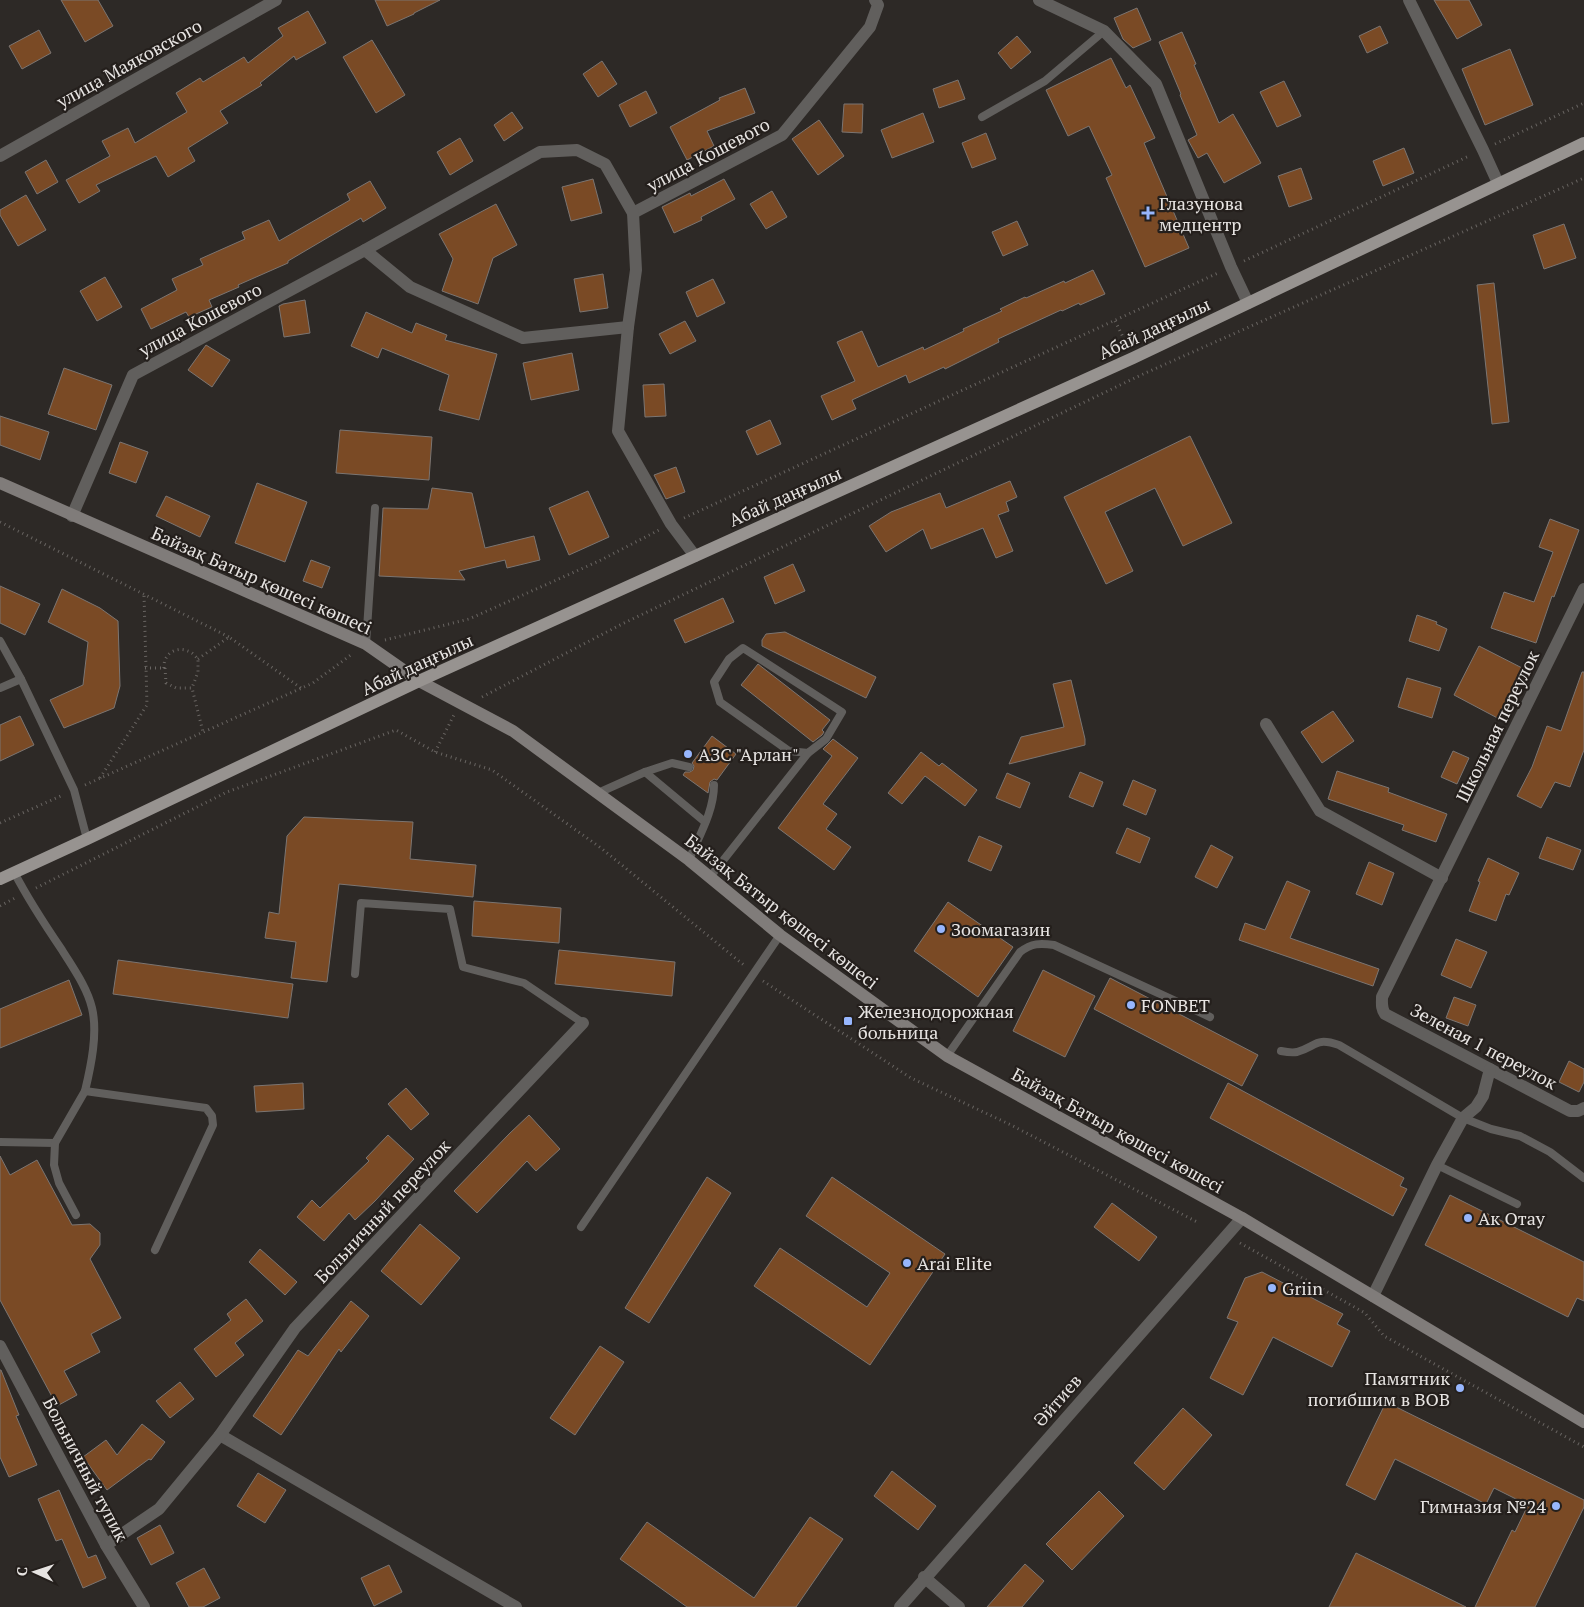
<svg xmlns="http://www.w3.org/2000/svg" width="1584" height="1607" font-family="'PT Serif',serif">
  <style>
    .building { fill: #7a4a25; stroke: #7b7572 }
    .lines { fill: none; stroke-linecap: round; stroke-linejoin: round }
    .path { stroke: #696562; stroke-width: 3; stroke-dasharray: 1 4; stroke-linecap: butt }
    .service { stroke: #615f5d; stroke-width: 8 }
    .minor { stroke: #615f5d; stroke-width: 12 }
    .tertiary { stroke: #615f5d; stroke-width: 12 }
    .secondary { stroke: #807c7a; stroke-width: 12 }
    .primary { stroke: #979390; stroke-width: 12 }
    .poi-dot { fill: #97b6fd; stroke: #241f1c; stroke-width: 2 }
    .labels { text-anchor: middle; dominant-baseline: central; stroke-width: 4.5; stroke-linejoin: round; paint-order: stroke }
    .street-label { font-size: 18px; fill: #e7e4e2; stroke: #241f1c }
    .poi-label { font-size: 18px; fill: #e7e4e2; stroke: #241f1c; text-anchor: start }
  </style>
  <rect width="100%" height="100%" fill="#2d2926"/>
  <g class="building">
    <path d="M 61,0 L 98,0 L 113,26 L 85,42 Z"/>
    <path d="M 375,0 L 440,0 L 414,13 L 414,14 L 387,26 Z"/>
    <path d="M 1434,0 L 1469,0 L 1482,25 L 1457,39 Z"/>
    <path d="M 1137,8 L 1151,40 L 1133,48 L 1123,39 L 1114,18 Z"/>
    <path d="M 308,11 L 326,43 L 296,60 L 294,56 L 260,83 L 262,85 L 220,111 L 228,123 L 188,148 L 195,161 L 168,177 L 156,156 L 96,185 L 100,191 L 79,203 L 66,180 L 110,156 L 102,141 L 128,128 L 135,143 L 187,112 L 176,93 L 200,78 L 203,82 L 244,57 L 248,63 L 283,36 L 278,28 Z"/>
    <path d="M 1380,26 L 1388,43 L 1367,53 L 1359,36 Z"/>
    <path d="M 39,30 L 51,53 L 22,69 L 9,46 Z"/>
    <path d="M 1182,32 L 1196,64 L 1194,65 L 1219,123 L 1233,114 L 1261,163 L 1224,183 L 1207,153 L 1198,158 L 1188,140 L 1197,135 L 1180,95 L 1181,94 L 1159,42 Z"/>
    <path d="M 1017,36 L 1031,52 L 1011,69 L 998,53 Z"/>
    <path d="M 372,40 L 405,95 L 376,113 L 343,57 Z"/>
    <path d="M 1510,49 L 1533,105 L 1485,125 L 1462,69 Z"/>
    <path d="M 1111,58 L 1126,88 L 1130,85 L 1155,138 L 1144,143 L 1189,248 L 1145,267 L 1106,178 L 1112,175 L 1089,126 L 1068,136 L 1046,90 Z"/>
    <path d="M 602,61 L 617,84 L 598,97 L 583,74 Z"/>
    <path d="M 958,80 L 965,99 L 939,108 L 933,89 Z"/>
    <path d="M 1284,81 L 1301,116 L 1277,127 L 1260,92 Z"/>
    <path d="M 745,88 L 755,113 L 707,131 L 714,146 L 687,160 L 670,127 L 720,100 L 719,98 Z"/>
    <path d="M 646,91 L 657,113 L 630,127 L 619,105 Z"/>
    <path d="M 844,104 L 863,104 L 862,133 L 842,132 Z"/>
    <path d="M 512,112 L 523,128 L 504,141 L 494,125 Z"/>
    <path d="M 923,113 L 934,142 L 892,158 L 881,130 Z"/>
    <path d="M 819,120 L 844,156 L 818,175 L 792,139 Z"/>
    <path d="M 986,133 L 996,159 L 972,168 L 962,143 Z"/>
    <path d="M 460,138 L 473,161 L 450,175 L 437,152 Z"/>
    <path d="M 1404,148 L 1414,173 L 1383,186 L 1373,161 Z"/>
    <path d="M 46,160 L 58,182 L 37,194 L 25,172 Z"/>
    <path d="M 1301,168 L 1312,199 L 1289,207 L 1278,176 Z"/>
    <path d="M 593,179 L 602,213 L 571,221 L 562,187 Z"/>
    <path d="M 724,179 L 735,199 L 701,217 L 702,220 L 674,233 L 662,207 L 690,193 L 691,196 Z"/>
    <path d="M 370,181 L 386,208 L 363,222 L 361,218 L 288,261 L 288,263 L 238,285 L 239,287 L 209,300 L 212,307 L 189,317 L 186,312 L 151,329 L 141,309 L 177,290 L 172,279 L 203,265 L 200,259 L 245,239 L 242,232 L 269,220 L 279,241 L 350,200 L 347,194 Z"/>
    <path d="M 772,191 L 787,217 L 766,229 L 750,204 Z"/>
    <path d="M 26,195 L 46,230 L 18,246 L 0,215 L 0,210 Z"/>
    <path d="M 496,204 L 517,245 L 493,258 L 478,304 L 442,291 L 453,259 L 439,234 Z"/>
    <path d="M 1017,221 L 1028,245 L 1003,256 L 992,232 Z"/>
    <path d="M 1564,224 L 1576,258 L 1544,269 L 1533,235 Z"/>
    <path d="M 1093,270 L 1105,294 L 1080,305 L 1079,303 L 1062,311 L 1061,310 L 998,339 L 999,342 L 945,369 L 944,367 L 909,383 L 906,375 L 852,400 L 856,409 L 832,420 L 821,396 L 855,381 L 837,342 L 862,331 L 878,367 L 923,347 L 924,350 L 964,331 L 963,329 L 1002,311 L 1000,309 L 1025,297 L 1026,298 L 1064,281 L 1065,283 Z"/>
    <path d="M 603,274 L 608,308 L 580,312 L 574,279 Z"/>
    <path d="M 105,277 L 122,307 L 97,321 L 80,291 Z"/>
    <path d="M 713,279 L 725,303 L 697,317 L 686,292 Z"/>
    <path d="M 1494,283 L 1509,422 L 1492,424 L 1477,285 Z"/>
    <path d="M 305,300 L 310,333 L 284,337 L 279,306 L 283,304 Z"/>
    <path d="M 366,312 L 412,333 L 416,323 L 447,335 L 445,340 L 497,354 L 479,420 L 439,410 L 449,375 L 382,348 L 378,358 L 351,346 Z"/>
    <path d="M 685,321 L 696,341 L 670,354 L 659,334 Z"/>
    <path d="M 206,345 L 230,360 L 212,387 L 188,370 Z"/>
    <path d="M 572,353 L 579,390 L 531,400 L 523,363 Z"/>
    <path d="M 64,368 L 112,385 L 96,430 L 48,414 Z"/>
    <path d="M 664,384 L 666,416 L 645,417 L 643,385 Z"/>
    <path d="M 0,416 L 49,432 L 40,460 L 0,445 Z"/>
    <path d="M 770,420 L 781,444 L 757,455 L 746,431 Z"/>
    <path d="M 340,430 L 432,437 L 429,480 L 336,473 Z"/>
    <path d="M 1190,436 L 1232,523 L 1183,546 L 1155,488 L 1105,512 L 1133,571 L 1106,584 L 1064,497 Z"/>
    <path d="M 120,442 L 148,452 L 136,483 L 109,473 Z"/>
    <path d="M 676,467 L 685,492 L 666,499 L 654,475 Z"/>
    <path d="M 1010,481 L 1017,497 L 1006,502 L 1009,511 L 998,515 L 1013,551 L 996,558 L 983,528 L 931,549 L 923,529 L 886,552 L 869,526 L 891,512 L 940,493 L 946,508 Z"/>
    <path d="M 257,483 L 307,502 L 285,562 L 235,543 Z"/>
    <path d="M 432,488 L 472,493 L 485,548 L 534,536 L 540,560 L 507,568 L 505,560 L 459,571 L 465,580 L 379,576 L 383,508 L 428,509 Z"/>
    <path d="M 588,491 L 609,537 L 569,555 L 549,508 Z"/>
    <path d="M 166,496 L 210,516 L 200,537 L 156,516 Z"/>
    <path d="M 1550,519 L 1579,530 L 1554,597 L 1552,596 L 1536,643 L 1491,628 L 1504,592 L 1534,602 L 1553,552 L 1539,547 Z"/>
    <path d="M 311,560 L 330,567 L 322,588 L 303,581 Z"/>
    <path d="M 793,564 L 805,591 L 775,604 L 764,577 Z"/>
    <path d="M 0,586 L 40,604 L 25,635 L 0,623 Z"/>
    <path d="M 62,589 L 100,608 L 118,621 L 120,686 L 114,708 L 64,728 L 50,700 L 83,685 L 88,642 L 48,622 Z"/>
    <path d="M 723,598 L 734,622 L 685,643 L 674,620 Z"/>
    <path d="M 1417,615 L 1437,622 L 1436,624 L 1447,629 L 1439,651 L 1409,641 Z"/>
    <path d="M 785,632 L 876,677 L 866,698 L 762,646 L 762,640 L 766,634 Z"/>
    <path d="M 1479,646 L 1528,671 L 1505,722 L 1454,695 Z"/>
    <path d="M 758,664 L 830,720 L 822,730 L 824,732 L 822,735 L 813,742 L 741,685 Z"/>
    <path d="M 1582,672 L 1584,672 L 1584,750 L 1570,787 L 1555,782 L 1541,808 L 1517,796 L 1532,767 L 1547,726 L 1561,731 Z"/>
    <path d="M 1407,678 L 1441,688 L 1432,718 L 1398,707 Z"/>
    <path d="M 1071,680 L 1085,739 L 1085,745 L 1009,764 L 1021,737 L 1064,727 L 1053,684 Z"/>
    <path d="M 1333,711 L 1354,741 L 1322,763 L 1301,732 Z"/>
    <path d="M 20,716 L 34,745 L 0,761 L 0,725 Z"/>
    <path d="M 712,736 L 736,754 L 717,780 L 714,779 L 710,782 L 708,793 L 683,775 L 685,772 L 690,772 L 693,770 L 694,766 L 692,763 Z"/>
    <path d="M 833,739 L 858,758 L 823,804 L 837,814 L 826,829 L 851,847 L 834,870 L 778,828 L 832,756 L 823,749 Z"/>
    <path d="M 1453,751 L 1469,758 L 1457,784 L 1441,777 Z"/>
    <path d="M 921,752 L 939,766 L 942,763 L 977,790 L 965,806 L 925,776 L 902,804 L 888,793 Z"/>
    <path d="M 1337,771 L 1389,788 L 1388,792 L 1447,814 L 1436,842 L 1402,830 L 1404,825 L 1328,799 Z"/>
    <path d="M 1080,772 L 1103,782 L 1093,807 L 1069,797 Z"/>
    <path d="M 1007,773 L 1030,783 L 1020,808 L 996,798 Z"/>
    <path d="M 1133,780 L 1156,790 L 1146,815 L 1123,805 Z"/>
    <path d="M 304,817 L 413,822 L 410,859 L 476,865 L 473,897 L 339,884 L 327,982 L 291,978 L 296,942 L 265,938 L 269,912 L 279,914 L 287,836 Z"/>
    <path d="M 1127,828 L 1150,838 L 1140,863 L 1116,853 Z"/>
    <path d="M 979,836 L 1002,846 L 991,871 L 968,861 Z"/>
    <path d="M 1547,837 L 1581,850 L 1573,870 L 1539,858 Z"/>
    <path d="M 1211,845 L 1233,857 L 1217,888 L 1195,877 Z"/>
    <path d="M 1488,858 L 1519,873 L 1509,895 L 1506,894 L 1496,921 L 1469,911 L 1480,882 L 1478,881 Z"/>
    <path d="M 1369,862 L 1394,873 L 1382,905 L 1356,894 Z"/>
    <path d="M 1287,881 L 1310,891 L 1290,938 L 1379,969 L 1373,986 L 1239,940 L 1245,923 L 1265,930 Z"/>
    <path d="M 474,901 L 561,908 L 559,943 L 472,936 Z"/>
    <path d="M 948,902 L 1013,947 L 978,997 L 914,951 Z"/>
    <path d="M 1456,939 L 1487,952 L 1471,988 L 1441,975 Z"/>
    <path d="M 559,950 L 675,962 L 672,996 L 555,984 Z"/>
    <path d="M 118,960 L 293,984 L 288,1018 L 113,994 Z"/>
    <path d="M 1043,970 L 1095,996 L 1065,1057 L 1013,1031 Z"/>
    <path d="M 1110,978 L 1258,1055 L 1242,1086 L 1094,1009 Z"/>
    <path d="M 69,980 L 82,1015 L 0,1048 L 0,1009 Z"/>
    <path d="M 1454,997 L 1476,1005 L 1468,1026 L 1446,1018 Z"/>
    <path d="M 1569,1061 L 1584,1069 L 1584,1082 L 1579,1092 L 1559,1082 Z"/>
    <path d="M 303,1083 L 304,1109 L 256,1112 L 254,1086 Z"/>
    <path d="M 1228,1083 L 1404,1178 L 1400,1186 L 1407,1189 L 1393,1216 L 1210,1118 Z"/>
    <path d="M 406,1088 L 429,1114 L 411,1130 L 388,1104 Z"/>
    <path d="M 529,1115 L 560,1149 L 536,1171 L 527,1161 L 477,1213 L 454,1191 L 509,1134 Z"/>
    <path d="M 388,1135 L 414,1159 L 375,1201 L 355,1220 L 349,1213 L 324,1241 L 297,1217 L 312,1200 L 320,1208 L 369,1161 L 366,1158 Z"/>
    <path d="M 0,1156 L 10,1175 L 37,1160 L 72,1225 L 90,1224 L 100,1233 L 100,1245 L 90,1259 L 121,1318 L 91,1334 L 100,1352 L 64,1371 L 77,1395 L 57,1406 L 0,1300 Z"/>
    <path d="M 707,1177 L 731,1193 L 649,1323 L 625,1308 Z"/>
    <path d="M 832,1177 L 945,1254 L 870,1365 L 754,1286 L 780,1248 L 867,1307 L 890,1273 L 806,1216 Z"/>
    <path d="M 1450,1195 L 1584,1262 L 1584,1301 L 1577,1298 L 1568,1317 L 1425,1245 Z"/>
    <path d="M 1112,1203 L 1157,1237 L 1139,1261 L 1094,1227 Z"/>
    <path d="M 420,1224 L 460,1258 L 421,1305 L 381,1271 Z"/>
    <path d="M 260,1249 L 297,1282 L 285,1295 L 249,1262 Z"/>
    <path d="M 1262,1272 L 1343,1314 L 1337,1324 L 1350,1331 L 1332,1367 L 1273,1337 L 1243,1395 L 1210,1378 L 1238,1322 L 1227,1318 L 1245,1278 Z"/>
    <path d="M 246,1299 L 263,1321 L 235,1343 L 244,1355 L 216,1377 L 194,1349 L 231,1320 L 227,1314 Z"/>
    <path d="M 351,1301 L 369,1316 L 341,1352 L 339,1349 L 281,1435 L 253,1416 L 298,1350 L 308,1356 Z"/>
    <path d="M 600,1346 L 624,1362 L 575,1435 L 550,1418 Z"/>
    <path d="M 0,1370 L 1,1370 L 19,1415 L 16,1416 L 37,1465 L 9,1477 L 0,1457 Z"/>
    <path d="M 180,1382 L 194,1399 L 170,1418 L 156,1401 Z"/>
    <path d="M 1386,1402 L 1584,1500 L 1584,1507 L 1535,1607 L 1475,1607 L 1512,1530 L 1515,1532 L 1528,1505 L 1494,1488 L 1486,1504 L 1395,1459 L 1375,1500 L 1346,1485 Z"/>
    <path d="M 1183,1408 L 1212,1435 L 1164,1490 L 1134,1463 Z"/>
    <path d="M 142,1424 L 165,1442 L 151,1460 L 149,1459 L 107,1490 L 83,1457 L 106,1440 L 117,1455 Z"/>
    <path d="M 892,1471 L 936,1506 L 918,1530 L 874,1496 Z"/>
    <path d="M 258,1473 L 286,1490 L 265,1523 L 237,1506 Z"/>
    <path d="M 59,1490 L 88,1558 L 96,1555 L 106,1578 L 83,1588 L 62,1539 L 56,1541 L 38,1499 Z"/>
    <path d="M 1099,1491 L 1124,1516 L 1072,1570 L 1046,1544 Z"/>
    <path d="M 810,1517 L 843,1539 L 796,1607 L 687,1607 L 620,1559 L 647,1522 L 754,1598 Z"/>
    <path d="M 160,1525 L 174,1553 L 151,1565 L 137,1538 Z"/>
    <path d="M 1356,1553 L 1466,1607 L 1329,1607 Z"/>
    <path d="M 1025,1564 L 1044,1581 L 1022,1607 L 987,1607 Z"/>
    <path d="M 389,1565 L 402,1592 L 374,1606 L 361,1578 Z"/>
    <path d="M 204,1568 L 220,1598 L 203,1607 L 189,1607 L 176,1583 Z"/>
  </g>
  <g class="lines">
    <g class="path">
      <path d="M 1495,144 L 1584,103"/>
      <path d="M 1244,261 L 1469,156"/>
      <path d="M 1115,321 L 1127,345"/>
      <path d="M 684,518 L 1218,273"/>
      <path d="M 0,522 L 229,637"/>
      <path d="M 385,640 L 469,619 L 599,561 L 659,530"/>
      <path d="M 198,659 L 229,637 L 301,688"/>
      <path d="M 145,668 L 165,668 L 166,683 L 176,688 L 192,688 L 203,732"/>
      <path d="M 164,668 C 163,654 176,646 188,651 C 192,652 195,656 198,659 L 198,672 L 192,688"/>
      <path d="M 482,697 L 622,624 L 1141,375 L 1584,178"/>
      <path d="M 435,752 L 454,715"/>
      <path d="M 100,778 L 147,705 L 144,594"/>
      <path d="M 85,785 L 313,683 L 352,654"/>
      <path d="M 0,823 L 63,795"/>
      <path d="M 36,888 L 227,792 L 396,730 L 435,752 L 492,770 L 601,848 L 745,966"/>
      <path d="M 0,906 L 15,898"/>
      <path d="M 763,981 L 911,1078 L 1011,1125 L 1199,1223"/>
      <path d="M 1240,1243 L 1365,1313 L 1384,1336 L 1584,1447"/>
    </g>
    <g class="service">
      <path d="M 982,117 L 1045,81 L 1104,31"/>
      <path d="M 0,641 L 21,679 L 74,790 L 87,839"/>
      <path d="M 366,644 L 375,508"/>
      <path d="M 743,648 L 842,712 L 826,739 L 808,753 L 789,751 L 720,702 L 714,682 L 729,659 Z"/>
      <path d="M 0,688 L 21,679"/>
      <path d="M 645,772 L 705,822"/>
      <path d="M 598,793 L 645,772 L 672,763 L 689,767"/>
      <path d="M 689,860 C 699,836 714,811 714,785"/>
      <path d="M 14,872 C 28,899 45,925 62,950 C 73,968 87,987 92,1008 C 98,1033 91,1066 85,1091"/>
      <path d="M 710,877 L 808,753"/>
      <path d="M 355,974 L 361,903 L 450,909 L 463,967 L 524,983 L 583,1023"/>
      <path d="M 1281,1051 C 1286,1052 1292,1053 1297,1052 C 1317,1046 1315,1037 1339,1045 L 1463,1118 L 1491,1129 L 1520,1136 L 1550,1152 L 1584,1178"/>
      <path d="M 947,1056 L 1020,952 C 1032,943 1040,943 1054,945 L 1210,1017"/>
      <path d="M 0,1142 L 55,1143 L 85,1091 L 206,1108 L 212,1116 L 213,1125 L 155,1250"/>
      <path d="M 55,1143 L 54,1165 L 59,1183 L 76,1215"/>
      <path d="M 1437,1165 L 1517,1204"/>
      <path d="M 581,1227 L 780,935"/>
    </g>
    <g class="minor">
      <path d="M 1039,0 L 1104,31 L 1156,84 L 1231,267 L 1248,303"/>
      <path d="M 1409,0 L 1483,150 L 1498,183"/>
      <path d="M 0,156 L 276,0"/>
      <path d="M 633,213 L 782,135 L 870,27 L 878,5 L 875,0"/>
      <path d="M 365,250 L 410,287 L 523,338 L 628,327"/>
      <path d="M 72,516 L 133,375 L 365,250 L 540,152 L 577,150 L 605,164 L 633,213 L 636,270 L 628,327 L 618,431 L 671,524 L 695,556"/>
      <path d="M 1584,589 L 1382,997 C 1382,1004 1381,1008 1385,1014 L 1570,1111 L 1578,1111 L 1584,1108"/>
      <path d="M 1266,724 L 1320,811 L 1442,878"/>
      <path d="M 1373,1296 L 1437,1165 L 1463,1118 L 1476,1107 L 1483,1096 L 1490,1069"/>
      <path d="M 0,1346 L 106,1545 L 144,1607"/>
      <path d="M 220,1435 L 516,1607"/>
      <path d="M 106,1545 L 159,1509 L 220,1435 L 295,1328 L 583,1023"/>
      <path d="M 924,1577 L 959,1607"/>
    </g>
    <path class="tertiary" d="M 900,1607 L 1242,1218"/>
    <path class="secondary" d="M 0,483 L 366,644 L 419,681 L 513,731 L 689,860 L 780,935 L 947,1056 L 1242,1218 L 1584,1422"/>
    <path class="primary" d="M 0,879 L 87,839 L 419,681 L 1133,358 L 1584,143"/>
  </g>
  <g class="poi-dot">
    <path d="M1145.5 205.5h5v5h5v5h-5v5h-5v-5h-5v-5h5z"/>
    <circle cx="688" cy="754" r="5"/>
    <circle cx="941" cy="929" r="5"/>
    <circle cx="1131" cy="1005" r="5"/>
    <rect x="843" y="1016" width="10" height="10" rx="2.5"/>
    <circle cx="1468" cy="1218" r="5"/>
    <circle cx="907" cy="1263" r="5"/>
    <circle cx="1272" cy="1288" r="5"/>
    <circle cx="1460" cy="1388" r="5"/>
    <circle cx="1556" cy="1506" r="5"/>
  </g>
  <g class="labels">
    <g class="street-label">
      <text transform="translate(129 63) rotate(-29)">улица Маяковского</text>
      <text transform="translate(708 154) rotate(-28)">улица Кошевого</text>
      <text transform="translate(200 319) rotate(-28)">улица Кошевого</text>
      <text transform="translate(1154 328) rotate(-25)">Абай даңғылы</text>
      <text transform="translate(785 496) rotate(-24)">Абай даңғылы</text>
      <text transform="translate(262 580) rotate(24)">Байзақ Батыр қөшесі көшесі</text>
      <text transform="translate(417 664) rotate(-25)">Абай даңғылы</text>
      <text transform="translate(1497 726) rotate(-64)">Школьная переулок</text>
      <text transform="translate(782 911) rotate(38)">Байзақ Батыр қөшесі көшесі</text>
      <text transform="translate(1484 1046) rotate(28)">Зеленая 1 переулок</text>
      <text transform="translate(1118 1130) rotate(29)">Байзақ Батыр қөшесі көшесі</text>
      <text transform="translate(382 1211) rotate(-47)">Больничный переулок</text>
      <text transform="translate(1057 1400) rotate(-49)">Әйтиев</text>
      <text transform="translate(86 1469) rotate(62)">Больничный тупик</text>
    </g>
    <g class="poi-label">
      <text x="1159" y="203">Глазунова<tspan x="1159" dy="21">медцентр</tspan></text>
      <text x="698" y="754">АЗС "Арлан"</text>
      <text x="951" y="929">Зоомагазин</text>
      <text x="1141" y="1005">FONBET</text>
      <text x="858" y="1011">Железнодорожная<tspan x="858" dy="21">больница</tspan></text>
      <text x="1478" y="1218">Ак Отау</text>
      <text x="917" y="1263">Arai Elite</text>
      <text x="1282" y="1288">Griin</text>
      <text x="1450" y="1378" text-anchor="end">Памятник<tspan x="1450" dy="21">погибшим в ВОВ</tspan></text>
      <text x="1546" y="1506" text-anchor="end">Гимназия №24</text>
    </g>
  </g>
  <g transform="translate(35 1572) rotate(273)" stroke="#241f1c" stroke-width="4" paint-order="stroke">
  <path d="M0-4L9 19L0 12L-9 19Z" fill="#e7e4e2"/>
  <text y="-8" font-size="14" font-weight="bold" text-anchor="middle" fill="#e7e4e2">С</text>
  </g>
</svg>
